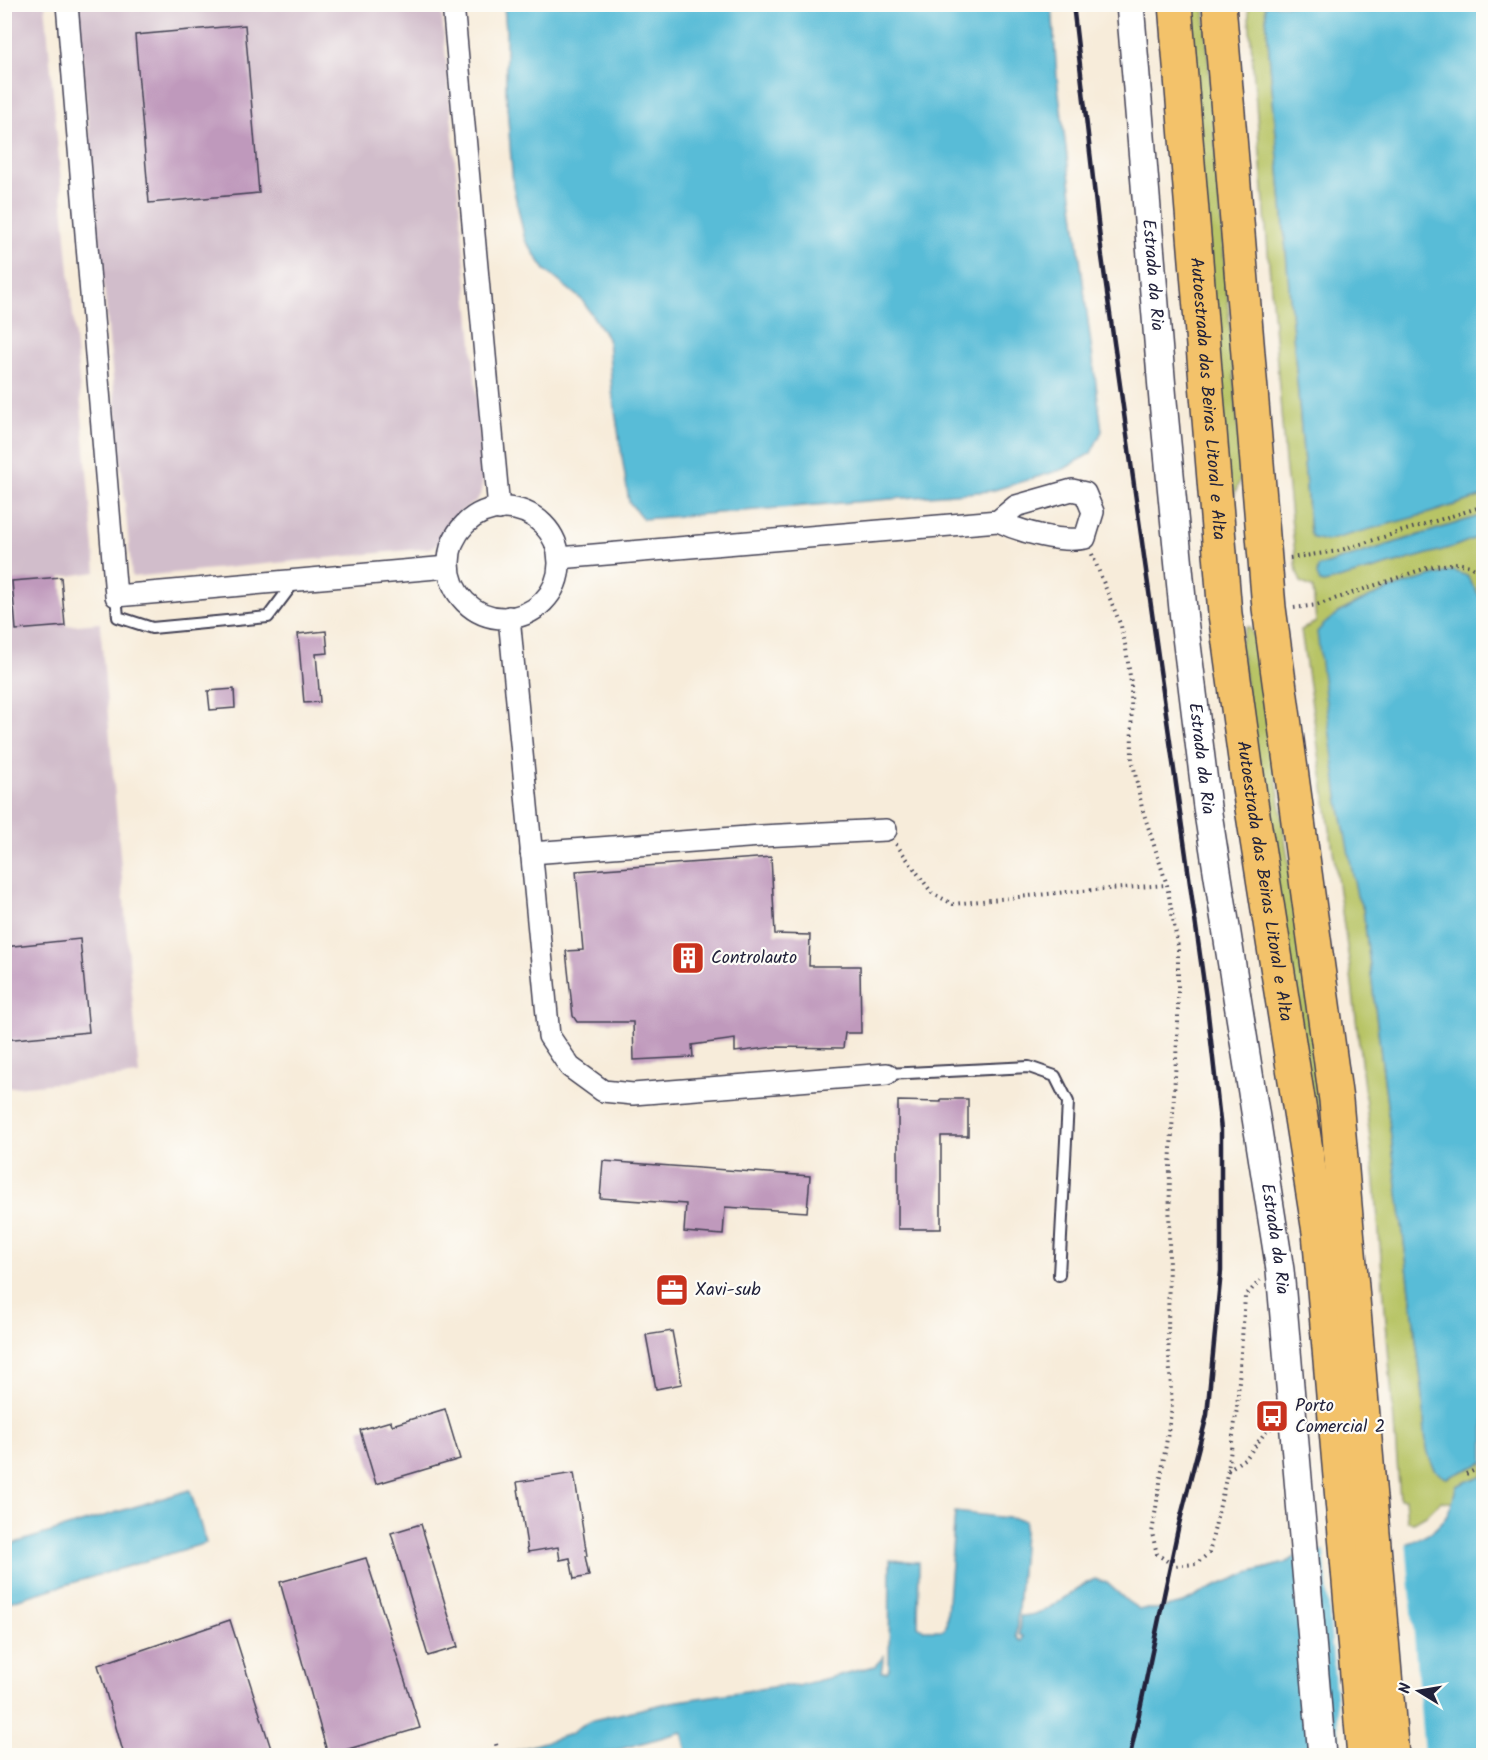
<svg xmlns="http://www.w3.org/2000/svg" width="1488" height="1760" font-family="Kalam,sans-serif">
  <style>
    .industrial { fill: #d1bdcb }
    .green { fill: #b8c466; stroke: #6d7350; stroke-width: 1.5 }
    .water { fill: #59bcd7; stroke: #3e6f89; stroke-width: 1.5 }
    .pier { fill: #f7ecda }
    .building { fill: #bf99bc }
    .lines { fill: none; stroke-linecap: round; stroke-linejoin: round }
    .service-casing { stroke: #424053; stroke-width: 14 }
    .minor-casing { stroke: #424053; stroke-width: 24 }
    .tertiary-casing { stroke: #424053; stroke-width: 30 }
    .motorway-casing { stroke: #424053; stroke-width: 36 }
    .path { stroke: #424053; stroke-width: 4; stroke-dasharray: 1.5 4.5; stroke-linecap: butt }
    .service { stroke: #fff; stroke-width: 10 }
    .minor { stroke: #fff; stroke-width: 21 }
    .tertiary { stroke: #fff; stroke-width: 27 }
    .motorway { stroke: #f3c26a; stroke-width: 33 }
    .rail { stroke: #22223b; stroke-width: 4.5 }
    .labels { text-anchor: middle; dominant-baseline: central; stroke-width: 4.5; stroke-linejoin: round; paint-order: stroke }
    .street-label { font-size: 18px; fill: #22223b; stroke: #fdfcf7 }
    .poi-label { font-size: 18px; fill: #22223b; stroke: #fdfcf7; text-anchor: start }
  </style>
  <rect width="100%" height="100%" fill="#fdfcf7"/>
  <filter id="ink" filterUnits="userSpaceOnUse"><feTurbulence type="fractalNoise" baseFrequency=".0167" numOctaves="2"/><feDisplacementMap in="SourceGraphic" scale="12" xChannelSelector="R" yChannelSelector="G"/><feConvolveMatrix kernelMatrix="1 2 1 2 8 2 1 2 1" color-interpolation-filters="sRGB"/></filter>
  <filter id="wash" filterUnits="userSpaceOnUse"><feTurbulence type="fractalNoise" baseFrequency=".008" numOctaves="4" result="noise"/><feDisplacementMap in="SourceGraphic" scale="24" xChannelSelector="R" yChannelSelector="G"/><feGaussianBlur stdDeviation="1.35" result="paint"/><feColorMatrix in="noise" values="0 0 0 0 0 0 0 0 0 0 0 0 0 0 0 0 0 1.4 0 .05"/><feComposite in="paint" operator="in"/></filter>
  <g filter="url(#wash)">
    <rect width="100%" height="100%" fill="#f7ecda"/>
    <g class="industrial">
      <path d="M 45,4 L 96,572 L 61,577 L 64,613 L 66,626 L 100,623 L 139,1075 L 5,1088 L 4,5 Z"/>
      <path d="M 77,5 L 441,5 L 484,475 L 480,495 L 476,501 L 460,512 L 450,522 L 440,543 L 430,548 L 132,577 Z"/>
    </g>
    <g class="green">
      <path d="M 1185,5 L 1204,5 L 1242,475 L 1234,496 L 1224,476 Z"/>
      <path d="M 1248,5 L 1265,5 L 1310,533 L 1426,514 L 1483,496 L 1483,515 L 1318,567 L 1320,581 L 1324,583 L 1452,547 L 1483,535 L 1483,603 L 1467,576 L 1432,576 L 1362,601 L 1337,613 L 1357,896 L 1363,909 L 1423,1396 C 1425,1418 1421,1470 1447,1478 L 1483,1462 L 1483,1475 L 1456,1486 L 1454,1503 L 1441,1501 L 1428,1514 L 1414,1522 L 1407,1521 L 1405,1499 L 1400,1499 L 1375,1182 L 1350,967 L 1301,630 L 1316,622 L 1313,588 L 1301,582 L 1297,572 L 1285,461 Z"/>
      <path d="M 1246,627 L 1249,627 L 1257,642 L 1313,1033 L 1328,1177 L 1347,1390 L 1240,643 Z"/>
    </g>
    <g class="water">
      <path d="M 504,5 L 1052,5 L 1057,78 L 1102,431 L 1091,453 L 1064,469 L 991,491 L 643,519 L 629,502 L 612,391 L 608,339 L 582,300 L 545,270 L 525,240 L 513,186 L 506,91 L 506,31 Z"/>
      <path d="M 1265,5 L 1483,5 L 1483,496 L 1426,514 L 1326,541 L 1313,538 L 1310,533 Z"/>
      <path d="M 1483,515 L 1483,535 L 1453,547 L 1324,583 L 1320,582 L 1317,575 L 1318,567 L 1324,565 Z"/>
      <path d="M 1454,571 L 1467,576 L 1484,603 L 1484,1462 L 1447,1478 C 1421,1470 1425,1418 1423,1396 L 1363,909 L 1357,896 L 1338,797 L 1317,632 C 1340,602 1416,579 1454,571 Z"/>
      <path d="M 1483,1475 L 1483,1755 L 688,1756 L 682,1732 L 599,1755 L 498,1756 L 571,1734 L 579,1727 L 593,1720 L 672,1702 L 779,1686 L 797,1686 L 875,1666 L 884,1656 L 881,1672 L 887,1672 L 889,1669 L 890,1560 L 919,1562 L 918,1626 L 924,1630 L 943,1630 L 946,1626 L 955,1512 L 1025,1520 L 1016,1636 L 1019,1640 L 1022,1641 L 1023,1636 L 1019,1635 L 1020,1616 C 1052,1615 1068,1590 1095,1579 L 1107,1583 L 1127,1601 L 1139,1609 L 1157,1609 L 1184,1603 L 1207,1590 L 1248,1573 L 1285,1563 L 1302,1553 L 1408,1543 C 1438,1534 1452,1515 1456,1486 Z"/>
      <path d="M 190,1490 L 206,1543 L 5,1603 L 5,1546 Z"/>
    </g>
    <path class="pier" d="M 1406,1540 L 1424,1755 L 1341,1755 L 1324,1548 Z"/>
    <g id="blocks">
      <g class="building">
        <path d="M 245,25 L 259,193 L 149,203 L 135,35 Z"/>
        <path d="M 61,577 L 65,626 L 16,630 L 12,581 Z"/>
        <path d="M 326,631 L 328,653 L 316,654 L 320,702 L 304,703 L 298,634 Z"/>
        <path d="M 234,689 L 235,708 L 210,710 L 208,691 Z"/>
        <path d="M 771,857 L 775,934 L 810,935 L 809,966 L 860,966 L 861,1033 L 845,1033 L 843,1048 L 775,1047 L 735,1052 L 735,1039 L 692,1045 L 693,1057 L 634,1060 L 633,1022 L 577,1022 L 573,1016 L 566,951 L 583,950 L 576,871 Z"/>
        <path d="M 80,939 L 89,1032 L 4,1040 L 4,947 Z"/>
        <path d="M 941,1099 L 968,1099 L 968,1136 L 941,1136 L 941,1229 L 898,1229 L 898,1101 L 941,1102 Z"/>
        <path d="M 603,1161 L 810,1176 L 807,1212 L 725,1207 L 723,1235 L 684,1232 L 686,1204 L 600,1198 Z"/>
        <path d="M 672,1331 L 682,1384 L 656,1389 L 646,1335 Z"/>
        <path d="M 445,1409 L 460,1459 L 376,1484 L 360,1430 L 391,1421 L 392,1425 Z"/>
        <path d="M 574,1473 L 587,1556 L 585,1556 L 589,1576 L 574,1579 L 570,1558 L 560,1560 L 558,1547 L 528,1552 L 517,1482 Z"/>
        <path d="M 421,1524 L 458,1647 L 428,1656 L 391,1533 Z"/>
        <path d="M 366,1558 L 420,1728 L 328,1755 L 280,1582 Z"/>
        <path d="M 230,1620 L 273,1755 L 124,1755 L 98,1665 Z"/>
      </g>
    </g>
  </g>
  <g filter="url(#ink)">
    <use href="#blocks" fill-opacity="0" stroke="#424053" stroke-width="1.5"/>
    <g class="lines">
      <defs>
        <g id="service">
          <path d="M 116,596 L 118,617 L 152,628 L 268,617 L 295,581"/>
          <path d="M 887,1074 L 1029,1067 L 1055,1076 L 1068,1102 L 1059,1275"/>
        </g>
        <g id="minor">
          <path d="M 67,4 L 116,596 L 448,567"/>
          <path d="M 453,4 L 499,509"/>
          <circle cx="504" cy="563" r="55"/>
          <path d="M 559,558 L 998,521 C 1021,532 1061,543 1085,538 L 1093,512 L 1085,493 L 1072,490 L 1016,506 L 998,521"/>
          <path d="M 509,617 L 549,1036 L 570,1067 L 603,1091 L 633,1094 L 887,1074"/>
          <path d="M 531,853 L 761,836 L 886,830"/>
        </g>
        <g id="tertiary">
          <path id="s1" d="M 1130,4 L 1163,401 L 1184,620 L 1207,807 L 1280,1270 L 1322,1756"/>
        </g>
        <g id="motorway">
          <path id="s2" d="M 1175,4 L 1225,614 L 1251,802 L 1319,1232 L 1364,1756"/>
          <path d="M 1219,4 L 1269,608 L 1336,1100 L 1392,1756"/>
        </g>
      </defs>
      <use href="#service" class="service-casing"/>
      <use href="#minor" class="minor-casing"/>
      <use href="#tertiary" class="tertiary-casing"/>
      <use href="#motorway" class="motorway-casing"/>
      <g class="path">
        <path d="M 1092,554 L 1121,626 L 1126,649 L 1131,683 L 1132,758 L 1142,808 L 1167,885 L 1178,947 L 1178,1022 L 1170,1167 L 1168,1337 L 1172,1407 L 1152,1533 L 1157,1554 L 1174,1566 L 1196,1564 L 1209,1553 L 1228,1470 L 1237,1408 L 1245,1297 L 1260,1280"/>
        <path d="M 1290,558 L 1338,551 L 1484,506"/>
        <path d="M 1294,608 L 1317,605 L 1429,567 L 1457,563 L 1470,566 L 1484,575"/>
        <path d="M 896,844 L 932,893 L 953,904 L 1066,892 L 1167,885"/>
        <path d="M 1228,1470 L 1247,1457 L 1267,1430 L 1272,1428"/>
        <path d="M 1466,1474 L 1484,1466"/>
        <path d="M 496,1744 L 499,1756"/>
        <path d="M 461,1754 L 461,1756"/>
      </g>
      <use href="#service" class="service"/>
      <use href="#minor" class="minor"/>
      <use href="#tertiary" class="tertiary"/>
      <use href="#motorway" class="motorway"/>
      <path class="rail" d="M 1073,4 L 1102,257 L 1207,1005 L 1221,1130 L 1221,1271 L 1207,1415 L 1179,1524 L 1130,1756"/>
    </g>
  </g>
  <defs>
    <symbol id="building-square" viewBox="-11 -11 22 22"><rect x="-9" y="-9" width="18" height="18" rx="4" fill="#c8321e" stroke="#fdfcf7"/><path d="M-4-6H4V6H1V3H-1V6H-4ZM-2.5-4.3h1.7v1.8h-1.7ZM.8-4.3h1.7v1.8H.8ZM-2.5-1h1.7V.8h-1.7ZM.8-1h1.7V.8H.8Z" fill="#fff"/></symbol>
    <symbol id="office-square" viewBox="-11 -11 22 22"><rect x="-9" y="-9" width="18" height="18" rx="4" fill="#c8321e" stroke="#fdfcf7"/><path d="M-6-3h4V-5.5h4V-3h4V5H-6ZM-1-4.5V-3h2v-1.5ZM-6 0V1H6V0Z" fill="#fff"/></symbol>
    <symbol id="bus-square" viewBox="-11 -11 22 22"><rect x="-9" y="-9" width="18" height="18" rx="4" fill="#c8321e" stroke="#fdfcf7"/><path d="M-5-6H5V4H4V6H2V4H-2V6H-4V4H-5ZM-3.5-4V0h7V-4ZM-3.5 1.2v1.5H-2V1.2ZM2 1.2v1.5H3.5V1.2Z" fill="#fff"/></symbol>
  </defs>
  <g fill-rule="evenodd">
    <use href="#building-square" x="669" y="939" width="38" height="38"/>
    <use href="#office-square" x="653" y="1271" width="38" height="38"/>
    <use href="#bus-square" x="1253" y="1397" width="38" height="38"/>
  </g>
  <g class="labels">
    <g class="street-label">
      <text stroke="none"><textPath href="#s1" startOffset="272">Estrada da Ria</textPath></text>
      <text stroke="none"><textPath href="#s2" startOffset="396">Autoestrada das Beiras Litoral e Alta</textPath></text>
      <text stroke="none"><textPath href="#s1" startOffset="758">Estrada da Ria</textPath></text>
      <text stroke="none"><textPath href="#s2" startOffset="882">Autoestrada das Beiras Litoral e Alta</textPath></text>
      <text stroke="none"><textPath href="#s1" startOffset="1244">Estrada da Ria</textPath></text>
    </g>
    <g class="poi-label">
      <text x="711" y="958">Controlauto</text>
      <text x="695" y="1290">Xavi-sub</text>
      <text x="1295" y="1406">Porto<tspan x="1295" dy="21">Comercial 2</tspan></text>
    </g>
  </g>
  <rect width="1488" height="1760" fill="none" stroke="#fdfcf7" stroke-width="24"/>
  <g transform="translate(1419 1691) rotate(281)" stroke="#fdfcf7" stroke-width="4.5" paint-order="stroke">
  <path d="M0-4.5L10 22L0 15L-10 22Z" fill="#22223b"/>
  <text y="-9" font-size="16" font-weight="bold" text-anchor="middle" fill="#22223b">N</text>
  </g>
</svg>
